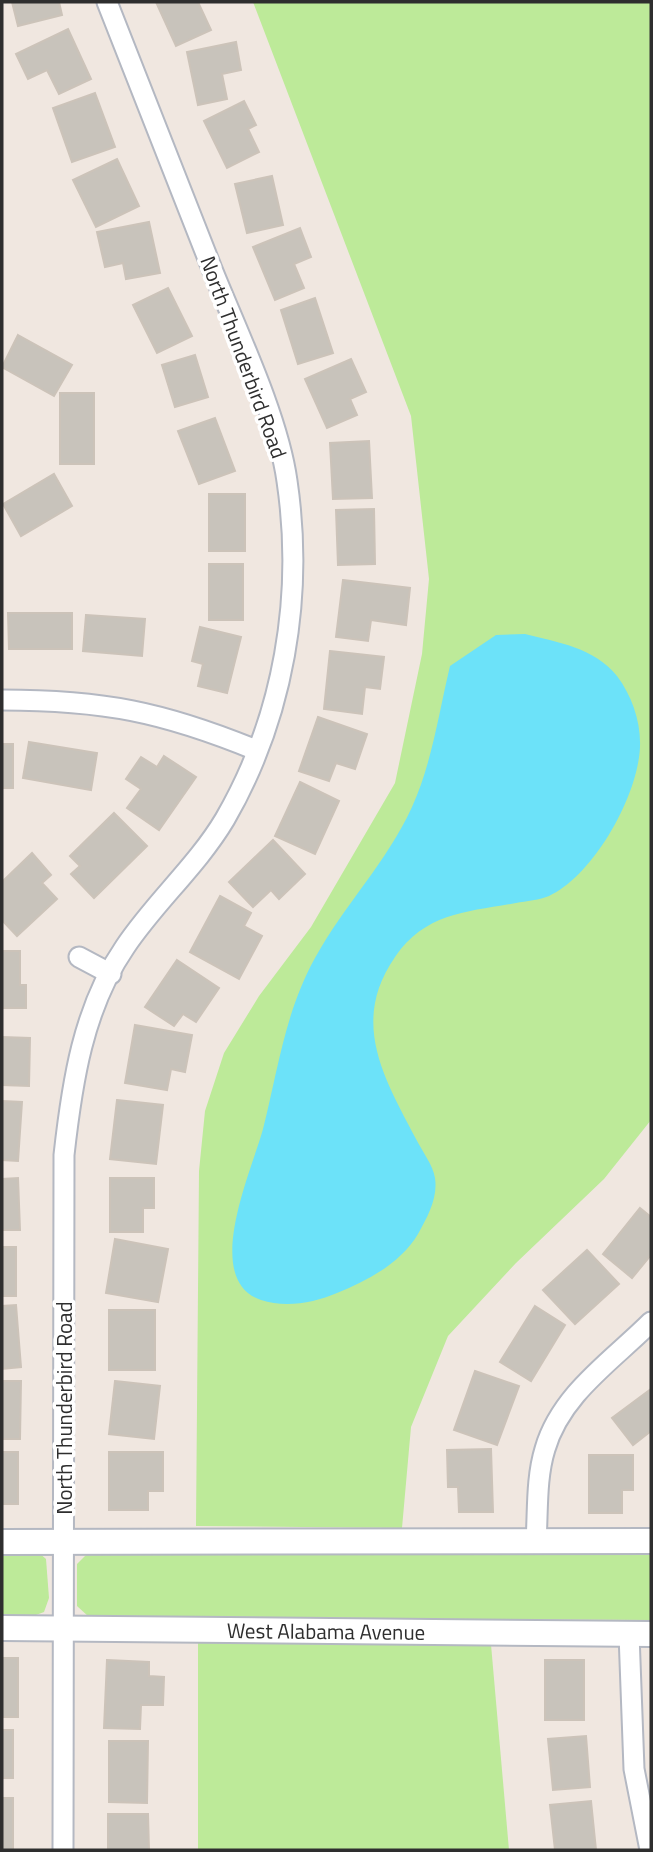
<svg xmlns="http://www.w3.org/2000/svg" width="653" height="1852" font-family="'Titillium Web',sans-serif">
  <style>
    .green { fill: #bdea99 }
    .water { fill: #6ce2f9 }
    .building { fill: #c8c3bb; stroke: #ccc3b9; stroke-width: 2 }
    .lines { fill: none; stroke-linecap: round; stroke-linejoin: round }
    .minor-casing { stroke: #b4b8c2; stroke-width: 23 }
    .tertiary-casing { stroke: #b4b8c2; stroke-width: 28 }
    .minor { stroke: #fff; stroke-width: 19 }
    .tertiary { stroke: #fff; stroke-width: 24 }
    .labels { text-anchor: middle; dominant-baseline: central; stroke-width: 7; stroke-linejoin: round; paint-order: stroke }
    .street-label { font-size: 21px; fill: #2e2e2e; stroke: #fff }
  </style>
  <rect width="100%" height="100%" fill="#f0e7e0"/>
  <g class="green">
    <path d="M 253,2 L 651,2 L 651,1120 L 604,1179 L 516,1263 L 448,1336 L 411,1427 L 402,1528 L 196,1526 L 199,1171 L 205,1111 L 224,1053 L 259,996 L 311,927 L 395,783 L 422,654 L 429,579 L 411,416 Z"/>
    <path d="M 2,1550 L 38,1552 L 46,1559 L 49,1598 L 44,1612 L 28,1618 L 2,1618 Z"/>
    <path d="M 197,1550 L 651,1553 L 651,1620 L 89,1617 L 77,1606 L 77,1564 L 89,1552 Z"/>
    <path d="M 198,1629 L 490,1633 L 509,1850 L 198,1850 Z"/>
  </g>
  <path class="water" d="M 525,634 C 557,642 595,648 617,676 C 632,696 641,722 640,747 C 638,796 594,875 549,896 C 540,900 526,901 516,903 C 468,912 426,912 395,957 C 350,1022 384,1078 416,1139 C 422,1151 433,1165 435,1178 C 438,1198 428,1216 418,1234 C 401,1263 367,1281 337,1293 C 314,1303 285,1308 261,1300 C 201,1280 252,1170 263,1129 C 278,1070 285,1012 315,958 C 344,905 387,862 412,807 C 432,763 439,712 450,666 L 496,635 Z"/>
  <g class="building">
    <path d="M 12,2 L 59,2 L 62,15 L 18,26 Z"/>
    <path d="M 156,2 L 198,2 L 211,30 L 176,46 Z"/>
    <path d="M 68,29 L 91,79 L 59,94 L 47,70 L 28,79 L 16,54 Z"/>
    <path d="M 236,42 L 241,70 L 222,74 L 227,99 L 198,105 L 187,52 Z"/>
    <path d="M 95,93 L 115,147 L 72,162 L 53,108 Z"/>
    <path d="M 244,101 L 256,125 L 248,129 L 259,152 L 227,168 L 204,121 Z"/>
    <path d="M 117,159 L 139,206 L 96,227 L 73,180 Z"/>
    <path d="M 272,176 L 283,225 L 247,233 L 235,184 Z"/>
    <path d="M 149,222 L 160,273 L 126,279 L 123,263 L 105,267 L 97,232 Z"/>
    <path d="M 300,228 L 311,257 L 294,264 L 304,288 L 275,300 L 253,247 Z"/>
    <path d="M 168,288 L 192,336 L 157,353 L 133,305 Z"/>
    <path d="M 315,298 L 333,353 L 298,364 L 281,310 Z"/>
    <path d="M 18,335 L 72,365 L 54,396 L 2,367 Z"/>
    <path d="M 195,355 L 208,397 L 175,407 L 162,365 Z"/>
    <path d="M 351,359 L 366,392 L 350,399 L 357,415 L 327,428 L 305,379 Z"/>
    <rect x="60" y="393" width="34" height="71"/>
    <path d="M 215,418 L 235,471 L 199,484 L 178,431 Z"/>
    <path d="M 369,441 L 372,498 L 333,499 L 330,443 Z"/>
    <path d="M 54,474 L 72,506 L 21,536 L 3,504 Z"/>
    <rect x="209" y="494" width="36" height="57"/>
    <path d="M 374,509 L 375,564 L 338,565 L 336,510 Z"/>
    <rect x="209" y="564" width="34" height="56"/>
    <path d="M 343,580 L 410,588 L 406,625 L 371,620 L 368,641 L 336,637 Z"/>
    <path d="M 8,613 L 72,613 L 72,649 L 9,649 Z"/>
    <path d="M 86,615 L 145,619 L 142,656 L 83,651 Z"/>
    <path d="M 200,627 L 241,637 L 227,693 L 198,686 L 203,664 L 192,661 Z"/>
    <path d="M 330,651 L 384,657 L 380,689 L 365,687 L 362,714 L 324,709 Z"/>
    <path d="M 318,717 L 367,734 L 355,769 L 336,763 L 329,781 L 299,771 Z"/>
    <path d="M 29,742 L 97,753 L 91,790 L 23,778 Z"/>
    <rect x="2" y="744" width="11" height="44"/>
    <path d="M 164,756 L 196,777 L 159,830 L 127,808 L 141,789 L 126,779 L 141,757 L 157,767 Z"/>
    <path d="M 300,782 L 339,801 L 315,854 L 275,836 Z"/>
    <path d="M 114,813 L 147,846 L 94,898 L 71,874 L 80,866 L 70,856 Z"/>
    <path d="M 273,840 L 305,874 L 279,899 L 271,890 L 253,907 L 229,882 Z"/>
    <path d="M 32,853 L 51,875 L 42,883 L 57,899 L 17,936 L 2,920 L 2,882 Z"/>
    <path d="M 220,896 L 251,913 L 244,926 L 262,936 L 239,979 L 190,952 Z"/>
    <path d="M 2,951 L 20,951 L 20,985 L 26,985 L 26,1008 L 2,1008 Z"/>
    <path d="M 177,960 L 219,988 L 196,1022 L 183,1014 L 174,1026 L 145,1007 Z"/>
    <path d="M 135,1025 L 192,1035 L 185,1072 L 171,1069 L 167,1090 L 125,1083 Z"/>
    <path d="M 2,1037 L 30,1038 L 29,1086 L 2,1085 Z"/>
    <path d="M 117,1100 L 163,1105 L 156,1164 L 110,1159 Z"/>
    <path d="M 2,1101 L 22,1102 L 18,1161 L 2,1160 Z"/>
    <path d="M 18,1178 L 20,1230 L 2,1230 L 2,1179 Z"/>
    <path d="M 110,1178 L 154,1178 L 154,1208 L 143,1208 L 143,1232 L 110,1232 Z"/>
    <path d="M 640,1208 L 651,1217 L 651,1255 L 632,1278 L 603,1254 Z"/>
    <path d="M 115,1239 L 168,1249 L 158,1302 L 106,1293 Z"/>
    <rect x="2" y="1247" width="14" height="49"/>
    <path d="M 587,1250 L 619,1284 L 575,1324 L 543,1290 Z"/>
    <path d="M 16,1305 L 21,1367 L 2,1369 L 2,1306 Z"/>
    <path d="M 535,1306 L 565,1325 L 531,1381 L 500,1362 Z"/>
    <rect x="109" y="1310" width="46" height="60"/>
    <path d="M 475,1371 L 519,1386 L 497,1445 L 454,1430 Z"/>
    <path d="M 2,1381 L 21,1381 L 20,1439 L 2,1439 Z"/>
    <path d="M 115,1381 L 160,1386 L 154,1439 L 109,1434 Z"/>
    <path d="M 651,1389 L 651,1431 L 633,1445 L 612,1418 Z"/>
    <path d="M 491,1449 L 493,1512 L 459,1512 L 458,1487 L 448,1487 L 447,1450 Z"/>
    <rect x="2" y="1452" width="16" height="52"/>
    <path d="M 109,1452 L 163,1452 L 163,1491 L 148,1491 L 148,1510 L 109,1510 Z"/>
    <path d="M 589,1455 L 633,1455 L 633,1490 L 622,1490 L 622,1513 L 589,1513 Z"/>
    <rect x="2" y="1658" width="16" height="59"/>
    <path d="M 107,1660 L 149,1662 L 149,1676 L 164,1677 L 163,1705 L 141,1705 L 140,1729 L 104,1728 Z"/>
    <rect x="545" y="1660" width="39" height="60"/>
    <rect x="2" y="1730" width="11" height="48"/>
    <path d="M 586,1736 L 590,1787 L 553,1790 L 548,1739 Z"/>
    <path d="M 109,1741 L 148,1741 L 147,1803 L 109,1802 Z"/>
    <rect x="2" y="1798" width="11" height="52"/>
    <path d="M 591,1801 L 596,1850 L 555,1850 L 550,1805 Z"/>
    <path d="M 108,1814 L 148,1814 L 149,1850 L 108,1850 Z"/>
  </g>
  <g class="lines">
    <defs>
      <g id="minor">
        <path d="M 2,700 C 103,700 163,712 256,750"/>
        <path d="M 79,957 L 111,974"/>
        <path d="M 536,1541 C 538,1511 536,1478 545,1449 C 561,1394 612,1361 651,1322"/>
        <path d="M 629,1634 L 634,1769 L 650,1850"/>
        <path d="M 63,1850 L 64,1155 C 72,1083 83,1008 125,947 C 155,902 197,866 225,819 C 284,717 304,596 287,481 C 278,416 237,331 212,269 C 177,180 142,91 107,2"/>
      </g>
      <g id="tertiary">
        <path d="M 2,1542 L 651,1541"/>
        <path id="s1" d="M 2,1628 L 651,1634"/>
      </g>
    </defs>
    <use href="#minor" class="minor-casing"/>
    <use href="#tertiary" class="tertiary-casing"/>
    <use href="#minor" class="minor"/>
    <use href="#tertiary" class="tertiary"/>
  </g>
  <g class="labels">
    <g class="street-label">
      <text transform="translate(244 357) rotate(70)">North Thunderbird Road</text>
      <text transform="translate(64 1408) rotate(-90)">North Thunderbird Road</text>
      <text stroke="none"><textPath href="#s1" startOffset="324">West Alabama Avenue</textPath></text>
    </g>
  </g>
  <rect width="653" height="1852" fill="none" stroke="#2e2e2e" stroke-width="7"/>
</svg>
